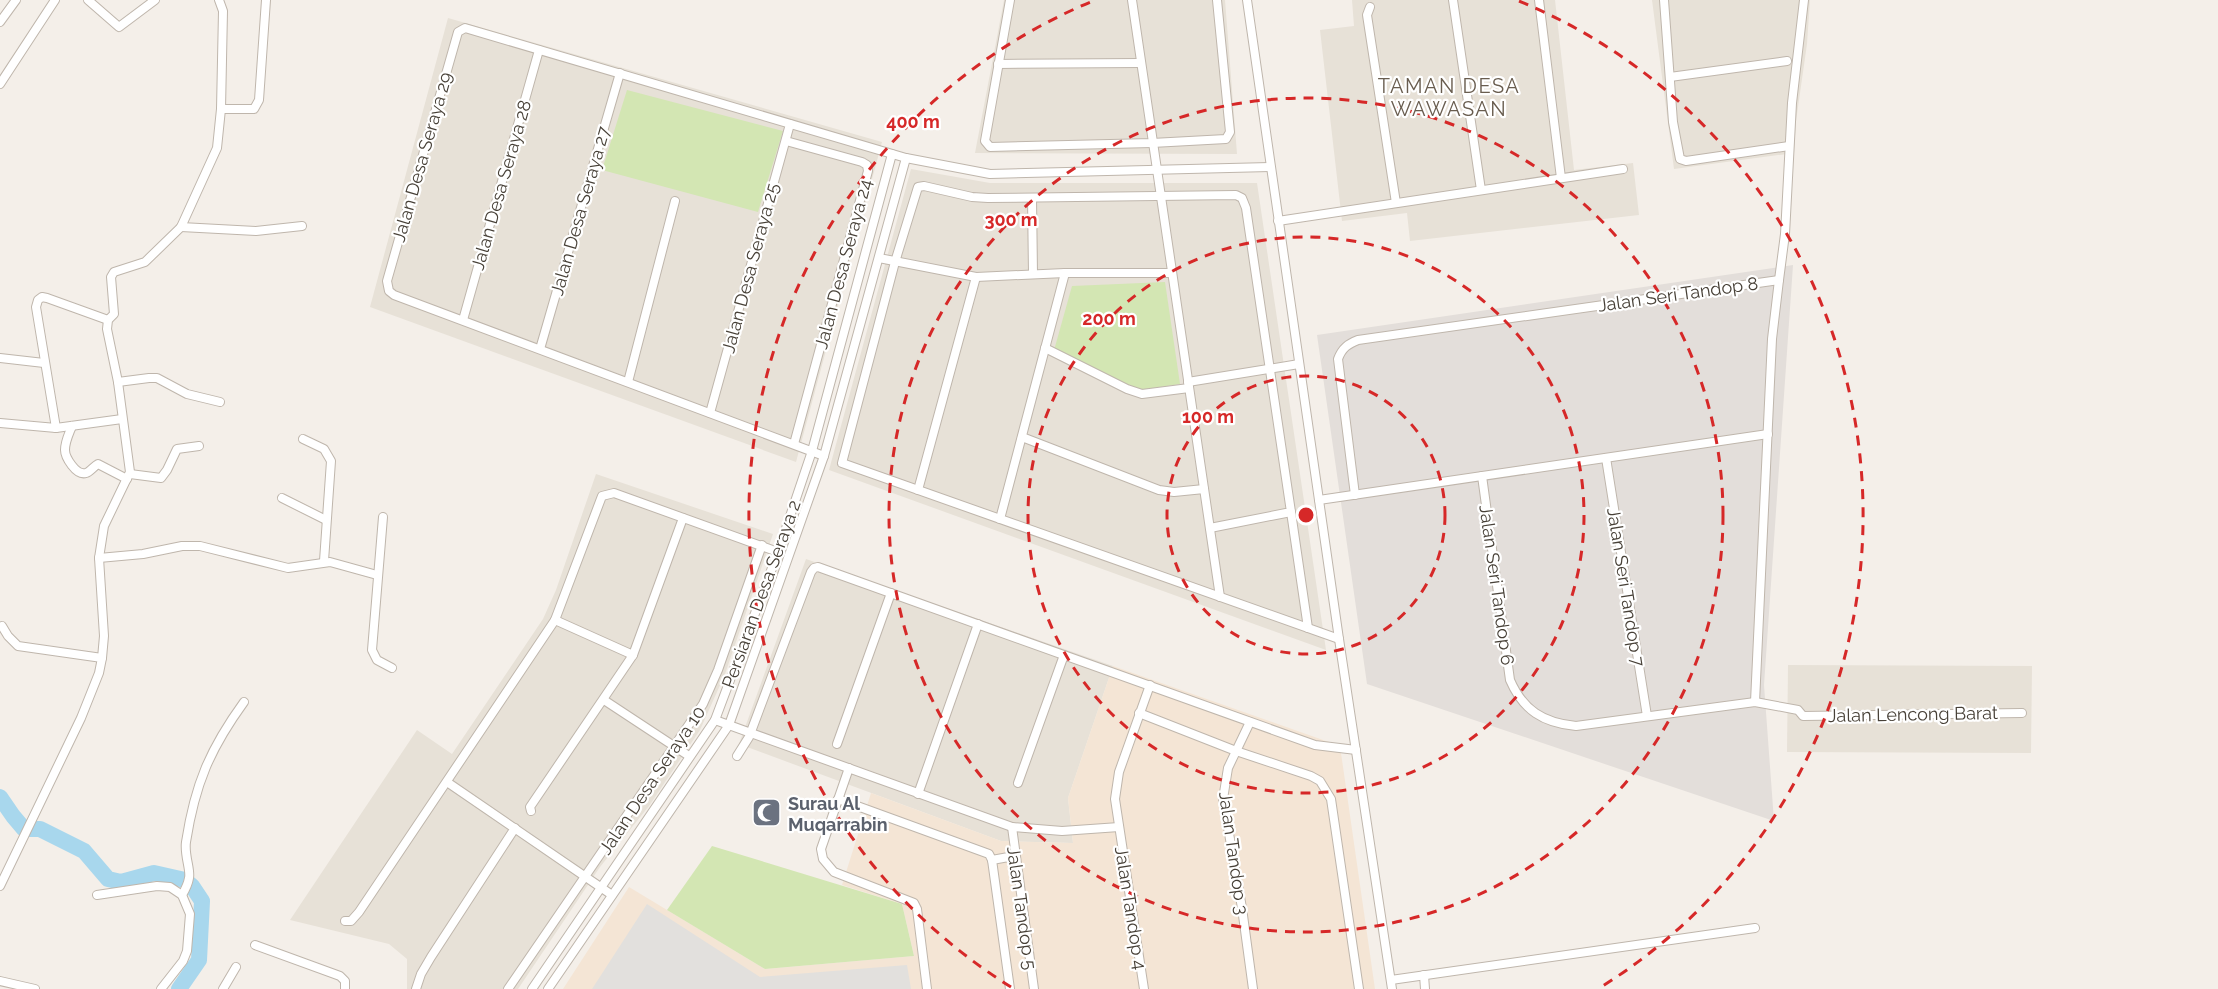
<svg xmlns="http://www.w3.org/2000/svg" width="2218" height="989" font-family="Raleway,sans-serif">
  <style>
    .residential { fill: #e7e1d7 }
    .commercial { fill: #f4e5d5 }
    .industrial { fill: #e3deda }
    .green { fill: #d3e6b3 }
    .parking { fill: #e2e0dd }
    .lines { fill: none; stroke-linecap: round; stroke-linejoin: round }
    .river { stroke: #a8d7ed; stroke-width: 16 }
    .street-casing { stroke: #bfb6ac; stroke-width: 10 }
    .street { stroke: #fff; stroke-width: 8 }
    .ring { fill: none; stroke: #d62828; stroke-width: 3; stroke-dasharray: 10 8 }
    .labels { text-anchor: middle; dominant-baseline: central; stroke-width: 4.5; stroke-linejoin: round; paint-order: stroke }
    .street-label { font-size: 18px; fill: #474037; stroke: #fff }
    .worship-label { font-size: 18px; font-weight: bold; fill: #5b616d; stroke: #fff; text-anchor: start }
    .neighbourhood-label { font-size: 20px; letter-spacing: 1.5px; fill: #695d4f; stroke: #fff }
    .centre { fill: #d62828; stroke: #fff; stroke-width: 3 }
    .ring-label { font-size: 18px; text-anchor: middle; font-weight: bold; fill: #d62828; stroke: #fff; stroke-width: 4.5; stroke-linejoin: round; paint-order: stroke }
  </style>
  <rect width="100%" height="100%" fill="#f4efe9"/>
  <g class="residential">
    <path d="M 1004,0 L 1225,0 L 1237,154 L 975,153 Z"/>
    <path d="M 1352,0 L 1555,0 L 1574,170 L 1633,163 L 1639,215 L 1410,241 L 1407,213 L 1342,221 L 1320,30 L 1354,26 Z"/>
    <path d="M 1652,0 L 1810,0 L 1807,44 L 1796,121 L 1794,153 L 1674,169 Z"/>
    <path d="M 448,18 L 882,142 L 796,462 L 370,307 Z"/>
    <path d="M 911,169 L 990,183 L 1257,183 L 1326,650 L 829,470 Z"/>
    <path d="M 596,474 L 773,534 L 725,674 L 700,730 L 649,806 L 600,867 L 518,989 L 407,989 L 407,959 L 389,944 L 290,920 L 417,730 L 452,754 L 543,619 L 556,590 Z"/>
    <path d="M 806,559 L 1113,666 L 1068,798 L 1073,843 L 1001,841 L 739,744 Z"/>
    <path d="M 1788,665 L 2032,666 L 2031,753 L 1787,752 Z"/>
  </g>
  <path class="commercial" d="M 1113,666 L 1340,746 L 1375,989 L 563,989 L 629,887 L 765,969 L 914,956 L 902,904 L 842,885 L 871,793 L 1001,841 L 1073,843 L 1068,798 Z"/>
  <path class="industrial" d="M 1793,265 L 1764,685 L 1774,821 L 1367,684 L 1317,335 Z"/>
  <g class="green">
    <path d="M 627,90 L 783,131 L 758,212 L 602,170 Z"/>
    <path d="M 1165,282 L 1180,384 L 1141,390 L 1053,354 L 1072,286 Z"/>
    <path d="M 712,846 L 902,904 L 914,956 L 765,969 L 667,910 Z"/>
  </g>
  <path class="parking" d="M 647,904 L 760,977 L 907,965 L 911,989 L 592,989 Z"/>
  <g class="lines">
    <path class="river" d="M 0,797 L 13,816 L 24,829 L 40,829 L 84,851 L 108,879 L 121,882 L 154,873 L 185,880 L 192,886 L 202,901 L 199,960 L 179,989"/>
    <defs>
      <g id="street">
        <path d="M 88,0 L 119,27 L 155,0"/>
        <path d="M 1010,0 L 985,141 L 990,147 L 1152,143 L 1226,139 L 1230,132 L 1217,0"/>
        <path d="M 1132,0 L 1220,597"/>
        <path d="M 1247,0 L 1339,639 L 1392,989"/>
        <path d="M 1453,0 L 1481,190"/>
        <path d="M 1539,0 L 1561,178"/>
        <path d="M 1664,0 L 1673,122 L 1680,159 L 1686,161 L 1789,146"/>
        <path d="M 1370,7 L 1367,15 L 1396,203"/>
        <path d="M 0,22 L 16,0"/>
        <path d="M 998,64 L 1141,63"/>
        <path d="M 1670,77 L 1787,61"/>
        <path d="M 0,84 L 55,0"/>
        <path d="M 221,109 L 254,109 L 259,100 L 266,0"/>
        <path d="M 786,141 L 862,162 L 867,165 L 868,171 L 794,444"/>
        <path d="M 1032,198 L 1033,274"/>
        <path d="M 1278,221 L 1623,169"/>
        <path d="M 181,227 L 256,231 L 302,226"/>
        <path d="M 879,258 L 976,277 L 1065,273 L 1171,273"/>
        <path d="M 1779,280 L 1785,234 L 1792,103 L 1804,0"/>
        <path d="M 463,320 L 539,50"/>
        <path d="M 1045,348 L 1127,389 L 1142,394 L 1189,388"/>
        <path d="M 540,349 L 620,73"/>
        <path d="M 0,358 L 44,363"/>
        <path d="M 118,382 L 149,378 L 157,378 L 187,394 L 220,402"/>
        <path d="M 628,382 L 675,201"/>
        <path d="M 1188,382 L 1299,364"/>
        <path d="M 710,413 L 790,124"/>
        <path d="M 0,423 L 56,428 L 122,419"/>
        <path d="M 72,426 C 69,434 65,441 65,450 C 65,457 76,476 86,473 C 90,472 94,466 98,464 L 127,479"/>
        <path d="M 56,428 L 36,307 L 38,300 L 42,297 L 47,298 L 108,320"/>
        <path d="M 1022,437 L 1159,490 L 1174,492 L 1204,489"/>
        <path d="M 303,439 L 324,449 L 331,461 L 324,561"/>
        <path d="M 824,456 L 394,295 L 389,291 L 387,281 L 458,32 L 465,28 L 906,158 L 990,174 L 1270,167"/>
        <path d="M 1606,458 L 1647,716"/>
        <path d="M 130,474 L 161,478 L 167,470 L 177,449 L 199,446"/>
        <path d="M 1482,476 L 1510,680 C 1523,710 1543,723 1576,726 L 1755,702 L 1798,710 L 1803,716 L 2022,713"/>
        <path d="M 918,490 L 976,277"/>
        <path d="M 1355,495 L 1338,359 C 1342,348 1348,344 1358,340 L 1779,280 L 1772,339 L 1755,702"/>
        <path d="M 282,498 L 326,520"/>
        <path d="M 1319,500 L 1768,434"/>
        <path d="M 1291,512 L 1308,628"/>
        <path d="M 383,517 L 372,650 L 377,660 L 392,668"/>
        <path d="M 1000,519 L 1065,273"/>
        <path d="M 1210,528 L 1291,512 L 1246,208 L 1242,198 L 1236,195 L 988,198 L 972,197 L 924,186 L 918,187 L 895,262 L 842,463 L 1339,639"/>
        <path d="M 99,558 L 143,554 L 182,546 L 200,546 L 288,568 L 330,562 L 377,575"/>
        <path d="M 555,620 L 633,655"/>
        <path d="M 2,626 L 8,636 L 18,646 L 102,658"/>
        <path d="M 604,700 L 689,756"/>
        <path d="M 1139,713 L 1236,751 L 1311,776 L 1320,781 L 1331,799 L 1359,989"/>
        <path d="M 715,720 L 1012,827 L 1062,831 L 1119,827"/>
        <path d="M 1250,722 L 1228,768 L 1223,799 L 1242,908 L 1253,989"/>
        <path d="M 837,744 L 891,593"/>
        <path d="M 737,756 L 749,737 L 811,572 L 814,568 L 818,567 L 1315,745 L 1356,750"/>
        <path d="M 849,768 L 821,849 L 823,859 L 834,872 L 914,903 L 917,909 L 927,989"/>
        <path d="M 447,782 L 612,895"/>
        <path d="M 1018,783 L 1064,655"/>
        <path d="M 918,794 L 978,624"/>
        <path d="M 838,799 L 989,854 L 992,860 L 1010,989"/>
        <path d="M 531,811 L 530,807 L 633,655 L 683,518"/>
        <path d="M 1012,827 L 1034,989"/>
        <path d="M 992,860 L 1014,856"/>
        <path d="M 0,886 L 81,718 L 99,673 L 102,658 L 104,636 L 99,558 L 104,526 L 130,472 L 118,382 L 107,329 L 108,320 L 114,314 L 111,277 L 114,272 L 145,262 L 181,227 L 217,148 L 221,109 L 223,11 L 219,0"/>
        <path d="M 97,895 L 157,886 L 170,887 L 182,895 L 190,914 L 187,951 L 183,961 L 161,989"/>
        <path d="M 182,895 C 185,890 188,884 189,878 C 191,870 184,855 186,842 C 195,784 210,749 244,702"/>
        <path d="M 345,921 L 351,921 L 359,912 L 555,620 L 602,496 L 614,493 L 778,552"/>
        <path d="M 255,945 L 340,976 L 345,981 L 345,989"/>
        <path d="M 1424,975 L 1425,989"/>
        <path d="M 1391,980 L 1755,928"/>
        <path d="M 0,981 L 35,989"/>
        <path d="M 223,989 L 236,967"/>
        <path d="M 416,989 L 421,974 L 431,957 L 515,828"/>
        <path d="M 508,989 L 703,704 L 718,670 L 762,545"/>
        <path d="M 532,989 L 715,720 L 778,552 L 812,451 L 892,154"/>
        <path d="M 548,989 L 729,725 L 824,456 L 906,158"/>
        <path d="M 1144,989 L 1115,799 L 1119,772 L 1150,685"/>
      </g>
    </defs>
    <use href="#street" class="street-casing"/>
    <use href="#street" class="street"/>
  </g>
  <g class="ring">
    <circle cx="1306" cy="515" r="139"/>
    <circle cx="1306" cy="515" r="278"/>
    <circle cx="1306" cy="515" r="417"/>
    <path d="M1011 987A556 556 0 0 1 1093 1M1519 1A556 556 0 0 1 1601 987"/>
  </g>
  <defs>
    <symbol id="mosque-square" viewBox="-11 -11 22 22"><rect x="-9" y="-9" width="18" height="18" rx="4" fill="#6b7280" stroke="#fff"/><path d="M3.5-4.9A6 6 0 1 0 3.5 4.9A5 5 0 1 1 3.5-4.9Z" fill="#fff"/></symbol>
  </defs>
  <g fill-rule="evenodd">
    <use href="#mosque-square" x="750" y="796" width="33" height="33"/>
  </g>
  <g class="labels">
    <g class="street-label">
      <text transform="translate(422 157) rotate(-74)">Jalan Desa Seraya 29</text>
      <text transform="translate(501 185) rotate(-74)">Jalan Desa Seraya 28</text>
      <text transform="translate(580 211) rotate(-74)">Jalan Desa Seraya 27</text>
      <text transform="translate(843 264) rotate(-75)">Jalan Desa Seraya 24</text>
      <text transform="translate(750 268) rotate(-75)">Jalan Desa Seraya 25</text>
      <text transform="translate(1678 294) rotate(-8)">Jalan Seri Tandop 8</text>
      <text transform="translate(1497 585) rotate(82)">Jalan Seri Tandop 6</text>
      <text transform="translate(1626 587) rotate(81)">Jalan Seri Tandop 7</text>
      <text transform="translate(761 594) rotate(-70)">Persiaran Desa Seraya 2</text>
      <text transform="translate(1913 714) rotate(-1)">Jalan Lencong Barat</text>
      <text transform="translate(652 780) rotate(-56)">Jalan Desa Seraya 10</text>
      <text transform="translate(1234 853) rotate(82)">Jalan Tandop 3</text>
      <text transform="translate(1022 908) rotate(82)">Jalan Tandop 5</text>
      <text transform="translate(1131 908) rotate(81)">Jalan Tandop 4</text>
    </g>
    <g class="worship-label">
      <text x="788" y="803">Surau Al<tspan x="788" dy="21">Muqarrabin</tspan></text>
    </g>
    <g class="neighbourhood-label">
      <text x="1449" y="86">TAMAN DESA<tspan x="1449" dy="23">WAWASAN</tspan></text>
    </g>
  </g>
  <circle cx="1306" cy="515" r="9" class="centre"/>
  <g class="ring-label">
    <text x="913" y="128">400 m</text>
    <text x="1011" y="226">300 m</text>
    <text x="1109" y="325">200 m</text>
    <text x="1208" y="423">100 m</text>
  </g>
</svg>
